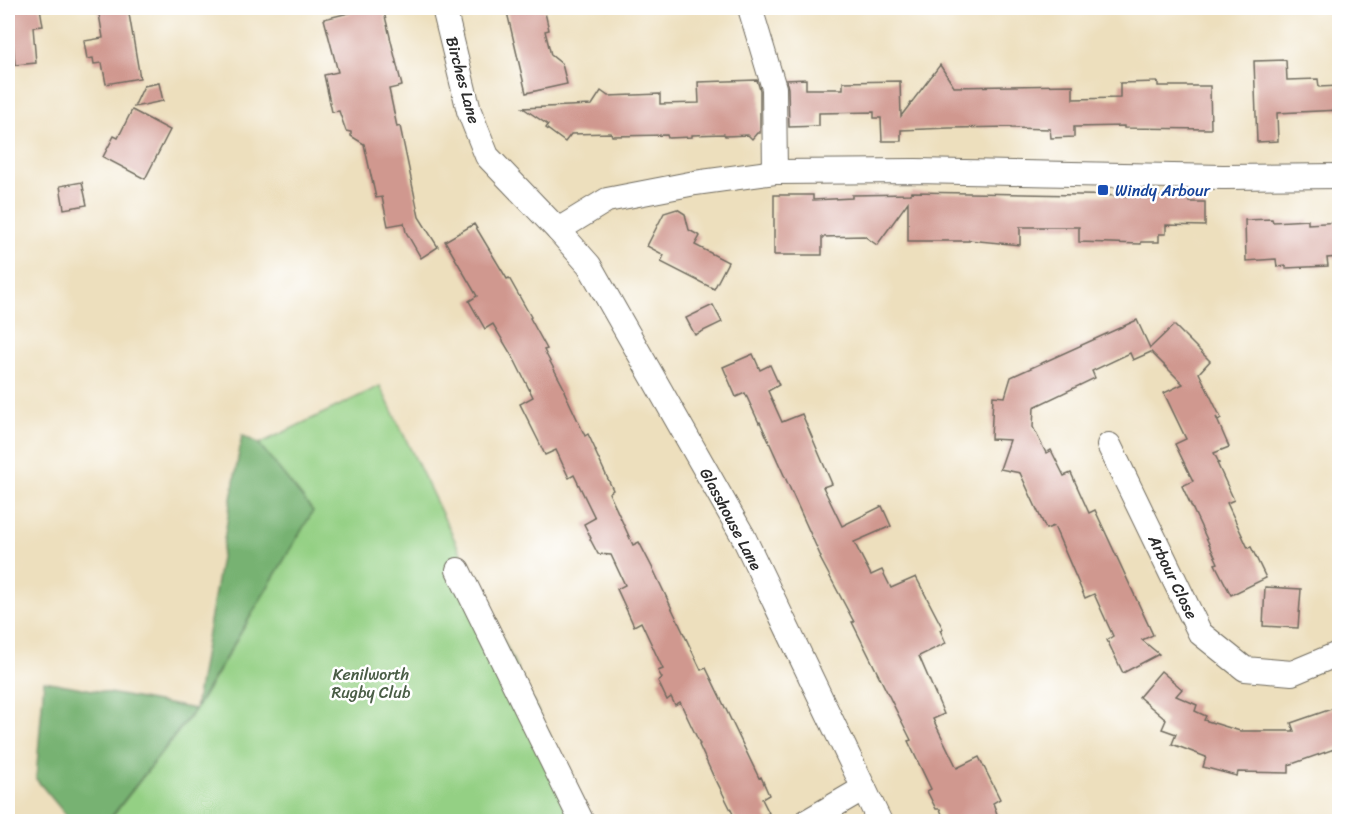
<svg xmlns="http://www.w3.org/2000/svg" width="1347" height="829" font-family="Sriracha,sans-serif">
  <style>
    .green { fill: #94d084; stroke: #607e58; stroke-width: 1.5 }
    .forest { fill: #77b272; stroke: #516e4e; stroke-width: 1.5 }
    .building { fill: #d0988f }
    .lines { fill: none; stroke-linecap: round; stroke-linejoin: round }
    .minor-casing { stroke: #6f6a5e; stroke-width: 26 }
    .minor { stroke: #fff; stroke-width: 24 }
    .transit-dot { fill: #1a4fb4; stroke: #fff; stroke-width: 2 }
    .labels { text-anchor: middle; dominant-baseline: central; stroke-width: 5; stroke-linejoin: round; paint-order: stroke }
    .street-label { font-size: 16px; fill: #2b2b2b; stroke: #fff }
    .transit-label { font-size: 16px; fill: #164399; stroke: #fff; text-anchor: start }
    .park-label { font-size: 16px; fill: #4a5d46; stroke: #fff }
  </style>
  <rect width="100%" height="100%" fill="#fff"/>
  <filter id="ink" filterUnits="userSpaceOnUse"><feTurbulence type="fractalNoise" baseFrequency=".0167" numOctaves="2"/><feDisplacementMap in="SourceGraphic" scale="12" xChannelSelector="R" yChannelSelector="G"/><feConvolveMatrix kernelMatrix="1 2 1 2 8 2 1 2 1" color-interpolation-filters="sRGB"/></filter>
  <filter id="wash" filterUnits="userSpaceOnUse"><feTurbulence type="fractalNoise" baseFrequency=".008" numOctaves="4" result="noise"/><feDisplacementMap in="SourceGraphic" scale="24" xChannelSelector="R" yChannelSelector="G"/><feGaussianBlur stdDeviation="1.35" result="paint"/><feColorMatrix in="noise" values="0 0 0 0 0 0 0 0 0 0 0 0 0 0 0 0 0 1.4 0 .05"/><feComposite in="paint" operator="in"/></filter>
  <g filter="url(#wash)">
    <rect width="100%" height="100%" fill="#eddfbd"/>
    <path class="green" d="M 380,386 L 591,821 L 108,822 L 196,709 L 313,511 L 259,444 Z"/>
    <path class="forest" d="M 242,435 L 259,444 L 313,511 L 195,709 L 108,821 L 71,821 L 36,779 L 44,681 L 195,709 Z"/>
    <g id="blocks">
      <g class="building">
        <path d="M 8,8 L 40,8 L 43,26 L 33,27 L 36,63 L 15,65 L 12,30 L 8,30 Z"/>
        <path d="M 98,8 L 128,8 L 140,78 L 106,84 L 102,63 L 94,64 L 93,58 L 87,59 L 84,41 L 103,38 Z"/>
        <path d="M 369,8 L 383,8 L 402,86 L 389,89 L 397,127 L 400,126 L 419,217 L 438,247 L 421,258 L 406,232 L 404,223 L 388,226 L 382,197 L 376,198 L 364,144 L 351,136 L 351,132 L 346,131 L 339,111 L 332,112 L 324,75 L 338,72 L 324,19 Z"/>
        <path d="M 506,8 L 544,8 L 549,30 L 545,31 L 551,55 L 562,64 L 567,84 L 526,93 Z"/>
        <path d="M 1286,60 L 1287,80 L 1318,79 L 1319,87 L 1340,86 L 1340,110 L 1277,113 L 1278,141 L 1257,142 L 1254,61 Z"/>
        <path d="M 940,65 L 954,87 L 1073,85 L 1073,99 L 1120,98 L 1120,83 L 1158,82 L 1158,86 L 1210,86 L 1211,129 L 1124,128 L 1124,126 L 1074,127 L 1074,137 L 1051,138 L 1050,129 L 1011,128 L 1011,127 L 949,128 L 901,130 L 901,141 L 882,141 L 881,118 L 874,118 L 874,112 L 819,113 L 819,126 L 789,127 L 788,88 L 786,80 L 806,79 L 806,89 L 843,89 L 843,82 L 900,81 L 901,116 Z"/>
        <path d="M 757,80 L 760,90 L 760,133 L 757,133 L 752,139 L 748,135 L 725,136 L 724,134 L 692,135 L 692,137 L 668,138 L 667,135 L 612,136 L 611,133 L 571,134 L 565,142 L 546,128 L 548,125 L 523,108 L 592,105 L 601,91 L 608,96 L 660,94 L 660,104 L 699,103 L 698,82 Z"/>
        <path d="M 159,83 L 163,101 L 134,107 L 144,86 Z"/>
        <path d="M 132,110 L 170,130 L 145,179 L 103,157 L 114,136 L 118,138 Z"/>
        <path d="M 82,182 L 87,205 L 64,209 L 60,186 Z"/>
        <path d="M 911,192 L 1189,197 L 1189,202 L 1205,202 L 1205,226 L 1166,225 L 1166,234 L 1159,234 L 1159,242 L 1141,242 L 1141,244 L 1079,242 L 1079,227 L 1020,227 L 1020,245 L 969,240 L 969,241 L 908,241 L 908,202 L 877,245 L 864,236 L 822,237 L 822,255 L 774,255 L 774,195 L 813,195 L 813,200 L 852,198 L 852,195 L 911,194 Z"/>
        <path d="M 677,209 L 685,214 L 689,230 L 700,236 L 695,245 L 728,262 L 714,289 L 661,262 L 664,255 L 647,246 L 664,213 Z"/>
        <path d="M 1272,219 L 1273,222 L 1308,220 L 1308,224 L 1340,222 L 1340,257 L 1327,258 L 1328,266 L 1286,268 L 1286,266 L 1277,267 L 1276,259 L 1246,261 L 1245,220 Z"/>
        <path d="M 474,224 L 507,279 L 509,278 L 531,317 L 530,318 L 547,349 L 544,350 L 565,390 L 564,391 L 585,436 L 588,434 L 596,451 L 595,451 L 613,490 L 609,493 L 633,545 L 639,542 L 654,571 L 701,670 L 706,668 L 759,778 L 761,777 L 769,795 L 762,799 L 769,813 L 765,815 L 769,822 L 737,822 L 717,782 L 716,782 L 699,745 L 700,744 L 680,702 L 675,705 L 671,697 L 667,700 L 658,681 L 662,678 L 658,671 L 663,669 L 641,622 L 634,626 L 617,589 L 625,585 L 611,555 L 598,554 L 590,539 L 591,538 L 584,524 L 595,518 L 574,475 L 569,478 L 556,450 L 545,455 L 539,442 L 520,404 L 533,397 L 515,361 L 493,324 L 485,329 L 469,301 L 477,296 L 445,241 Z"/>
        <path d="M 713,305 L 722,322 L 695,335 L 686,318 Z"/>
        <path d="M 1137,320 L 1150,348 L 1174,325 L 1210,361 L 1199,373 L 1221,418 L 1218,420 L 1216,417 L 1229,447 L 1214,453 L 1219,463 L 1217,463 L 1234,500 L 1227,503 L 1248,548 L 1251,547 L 1266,578 L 1231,595 L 1215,564 L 1218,563 L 1182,486 L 1193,481 L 1175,444 L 1186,439 L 1164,393 L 1183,384 L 1151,352 L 1133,360 L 1130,353 L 1092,371 L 1095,378 L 1034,407 L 1033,427 L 1046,453 L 1051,450 L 1064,476 L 1071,473 L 1089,513 L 1095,510 L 1153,635 L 1142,640 L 1159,654 L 1123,673 L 1107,640 L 1113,636 L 1094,594 L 1085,598 L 1054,526 L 1046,529 L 1020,473 L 1000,469 L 1010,440 L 991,439 L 993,396 L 1005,397 L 1011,377 Z"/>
        <path d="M 753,354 L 760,370 L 770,365 L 779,385 L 768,391 L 782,422 L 802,414 L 832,484 L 823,487 L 842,526 L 882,506 L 891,526 L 854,542 L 871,575 L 882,570 L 891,588 L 916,577 L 943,629 L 940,630 L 946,643 L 919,656 L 944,714 L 933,719 L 957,768 L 979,757 L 1000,799 L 993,803 L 1000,822 L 945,822 L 940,809 L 936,809 L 927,791 L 931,789 L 908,741 L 911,740 L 852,622 L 854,622 L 820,558 L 821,557 L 760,422 L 759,423 L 745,393 L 736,397 L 723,367 Z"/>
        <path d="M 1265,587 L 1301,589 L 1298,628 L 1263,626 Z"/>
        <path d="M 1161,671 L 1182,689 L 1176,696 L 1197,705 L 1195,711 L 1206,716 L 1204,720 L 1240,731 L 1294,731 L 1291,723 L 1340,706 L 1340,747 L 1289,765 L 1289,773 L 1238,772 L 1237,776 L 1203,767 L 1206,757 L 1172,744 L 1176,734 L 1162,729 L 1166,720 L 1139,697 Z"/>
      </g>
    </g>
  </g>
  <g filter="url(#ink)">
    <use href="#blocks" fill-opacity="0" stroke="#6f6a5e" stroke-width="1.5"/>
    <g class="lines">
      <defs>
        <g id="minor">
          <path d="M 444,8 L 469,111 L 487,156 L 558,230 L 589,265 L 743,536 L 880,822"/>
          <path d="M 750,8 L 774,88 L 775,172"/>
          <path d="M 558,230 L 607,200 L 695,183 L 775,172 L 916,171 L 1223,177 L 1340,176"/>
          <path d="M 1109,445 L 1200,633 L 1245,669 L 1292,673 L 1340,653"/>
          <path d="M 458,570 L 582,822"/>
          <path d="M 806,822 L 864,788"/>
        </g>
      </defs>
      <use href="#minor" class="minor-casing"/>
      <use href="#minor" class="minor"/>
    </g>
  </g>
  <rect class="transit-dot" x="1097" y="184" width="12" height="12" rx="3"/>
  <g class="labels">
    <g class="street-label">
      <text transform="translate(463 80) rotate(75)">Birches Lane</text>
      <text transform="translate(731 519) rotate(62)">Glasshouse Lane</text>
      <text transform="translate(1173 577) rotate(64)">Arbour Close</text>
    </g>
    <g class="transit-label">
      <text x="1115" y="190">Windy Arbour</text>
    </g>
    <g class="park-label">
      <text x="371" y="674">Kenilworth<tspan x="371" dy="18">Rugby Club</tspan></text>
    </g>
  </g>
  <rect width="1347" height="829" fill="none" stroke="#fff" stroke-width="30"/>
</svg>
